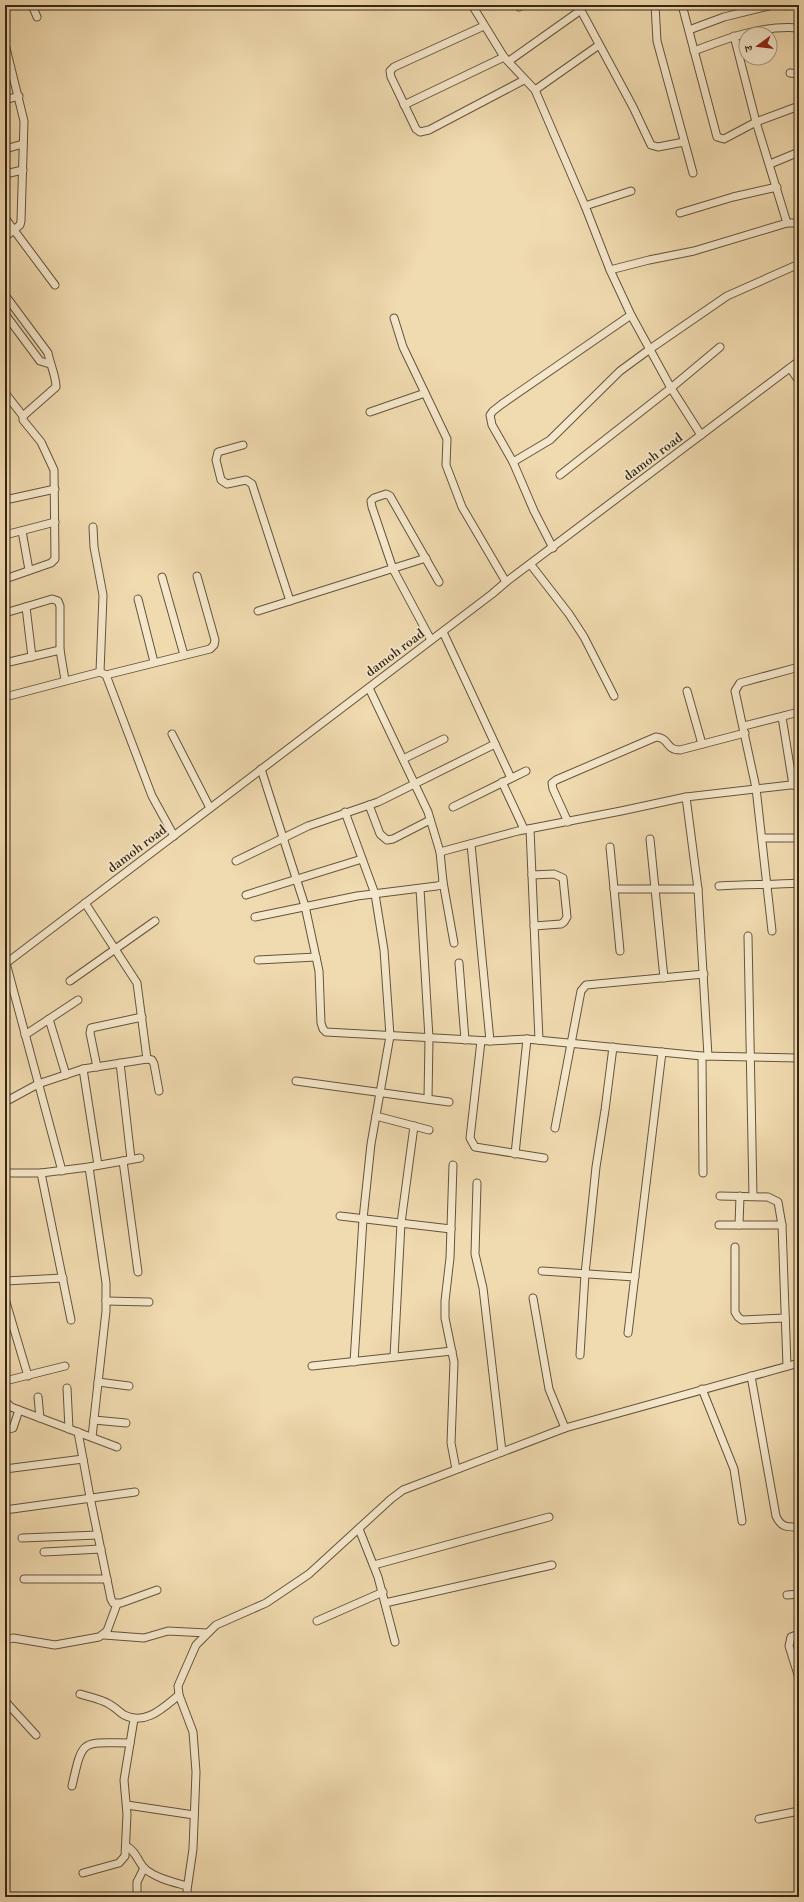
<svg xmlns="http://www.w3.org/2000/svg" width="804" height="1902" font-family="'Libre Bodoni','Noto Serif Devanagari',serif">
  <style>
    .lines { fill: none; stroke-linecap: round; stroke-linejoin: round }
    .minor-casing { stroke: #64543c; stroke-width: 9 }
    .minor { stroke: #f5e7cb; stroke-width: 7 }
    .labels { text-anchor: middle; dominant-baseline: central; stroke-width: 3.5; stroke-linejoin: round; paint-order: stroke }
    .street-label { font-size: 13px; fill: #362716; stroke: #f5e7cb }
  </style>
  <rect width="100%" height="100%" fill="#f0daaf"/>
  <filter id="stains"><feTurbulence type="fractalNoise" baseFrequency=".005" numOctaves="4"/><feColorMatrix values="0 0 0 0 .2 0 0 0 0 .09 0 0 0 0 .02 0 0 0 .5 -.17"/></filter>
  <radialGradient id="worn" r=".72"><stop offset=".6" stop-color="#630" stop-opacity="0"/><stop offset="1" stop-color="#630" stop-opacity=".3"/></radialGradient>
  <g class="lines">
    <defs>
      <g id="minor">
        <path d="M 32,5 L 37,17"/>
        <path d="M 472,5 L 504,57 L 535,90 L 585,206 L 610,270 L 631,315 L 671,388 L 701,435"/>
        <path d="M 578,5 L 633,107 L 651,145 L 658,147 L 684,142"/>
        <path d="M 655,5 L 657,41 L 693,173"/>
        <path d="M 682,5 L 717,137 L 724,139 L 756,122 L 799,106"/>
        <path d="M 785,5 L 799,6"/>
        <path d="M 519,7 L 522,5"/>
        <path d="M 484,26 L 394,67 L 390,71 L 391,77 L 416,129 L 420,132 L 429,130 L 524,80"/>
        <path d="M 689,30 L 724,17 L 773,5"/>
        <path d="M 734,36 L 756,122 L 787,223"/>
        <path d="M 5,44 L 24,121 L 21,221 L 20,225 L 5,237"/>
        <path d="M 694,51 C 728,38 762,25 799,28"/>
        <path d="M 509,61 L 581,10"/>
        <path d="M 790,73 L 799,74"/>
        <path d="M 535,90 L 599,45"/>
        <path d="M 5,100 L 19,96"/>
        <path d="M 404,105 L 504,57"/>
        <path d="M 5,149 L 23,144"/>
        <path d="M 770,164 L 799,152"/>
        <path d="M 5,174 L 23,170"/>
        <path d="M 585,206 L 631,191"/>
        <path d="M 680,213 L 733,197 L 777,187"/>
        <path d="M 5,218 L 55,285"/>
        <path d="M 610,270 L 649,260 L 694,251 L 787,223 L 799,223"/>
        <path d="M 5,295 L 48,353 C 50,364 56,376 56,387 L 23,416 L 23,420 L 41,442 L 54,470 L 55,559 L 51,563 L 5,579"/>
        <path d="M 5,314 L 40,361 L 50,364"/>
        <path d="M 394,318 L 403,347 L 447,439 L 446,465 L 462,507 L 506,582"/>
        <path d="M 790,368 L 799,381"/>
        <path d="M 5,393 L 23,416"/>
        <path d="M 370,412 L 425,393"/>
        <path d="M 243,445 L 218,452 L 216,460 L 221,480 L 227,484 L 246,480 L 252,484 L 290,601"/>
        <path d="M 513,462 L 550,440 L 620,371 L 650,349 L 727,296 L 799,264"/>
        <path d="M 560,475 L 671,388 L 720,347"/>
        <path d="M 5,500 L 55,489"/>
        <path d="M 93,527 L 94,547 L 103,595 L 100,672"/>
        <path d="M 22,531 L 29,570"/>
        <path d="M 5,535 L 55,522"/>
        <path d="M 553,548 L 534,511 L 513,462 L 492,425 L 490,415 L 493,411 L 502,404 L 631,315"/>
        <path d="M 531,565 L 569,614 L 584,637 L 614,696"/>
        <path d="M 162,577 L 184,655"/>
        <path d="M 138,599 L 154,662"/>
        <path d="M 26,607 L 32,657"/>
        <path d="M 258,611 L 426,558"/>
        <path d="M 5,613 L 52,599 L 58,601 L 60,606 L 60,650 L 65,680"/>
        <path d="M 443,632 L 511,778"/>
        <path d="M 431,640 L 393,569 L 372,507 L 371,501 L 374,498 L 386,494 L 390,496 L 439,582"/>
        <path d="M 5,663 L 60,650"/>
        <path d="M 106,675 L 210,649 L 214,645 L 215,640 L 197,576"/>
        <path d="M 687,691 L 702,744"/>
        <path d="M 5,697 L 100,672 L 106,675 L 152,796 L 174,836"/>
        <path d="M 782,717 L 793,785"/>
        <path d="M 744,726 L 799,712"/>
        <path d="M 172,734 L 210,808"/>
        <path d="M 403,759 L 444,739"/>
        <path d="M 261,769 L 305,906 L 319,971 L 321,1023 L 323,1029 L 326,1032 L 490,1041 L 527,1039 L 702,1056 L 799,1058"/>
        <path d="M 502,782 L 524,829"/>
        <path d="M 686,797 L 698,889 L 708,1056"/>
        <path d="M 369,805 L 380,834 L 387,840 L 393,839 L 430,820"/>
        <path d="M 453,807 L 526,771"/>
        <path d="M 345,812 L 375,894 L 384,950 L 390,1036 L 371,1144 L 363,1219 L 354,1362"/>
        <path d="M 568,822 L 553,789 L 552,783 L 556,780 L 656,737 C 670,738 665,750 680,750 L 745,733"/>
        <path d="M 530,829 L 539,1040"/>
        <path d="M 762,838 L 799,838"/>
        <path d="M 650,839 L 664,978"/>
        <path d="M 471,844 L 490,1041"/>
        <path d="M 610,847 L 620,951"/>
        <path d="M 440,852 L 518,831 L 621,811 L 686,797 L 799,784"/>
        <path d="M 236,861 L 308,826 L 378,802 L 495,744"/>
        <path d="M 532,875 L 554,874 L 563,878 L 567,917 L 564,922 L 561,924 L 534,926"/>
        <path d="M 443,882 L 454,943"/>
        <path d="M 719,886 C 746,884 772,885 799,883"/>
        <path d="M 420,889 L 429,1038 L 428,1099"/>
        <path d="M 614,889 L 698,889"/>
        <path d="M 246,895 L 362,859"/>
        <path d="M 85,903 L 137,983 L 147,1059"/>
        <path d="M 255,917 L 357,896 L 437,886 L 441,885 L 443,882 L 440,852 L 428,812 L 369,688"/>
        <path d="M 772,931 L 756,788 L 735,691 L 740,683 L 799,667"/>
        <path d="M 748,936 L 753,1196"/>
        <path d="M 258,960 L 316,957"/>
        <path d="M 6,963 L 62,1171"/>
        <path d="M 459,963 L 465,1040"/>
        <path d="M 5,964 L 492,594 L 506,582 L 799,361"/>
        <path d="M 70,981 L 155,921"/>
        <path d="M 49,1019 L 66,1075"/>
        <path d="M 25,1035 L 78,1000"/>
        <path d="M 481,1041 L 470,1138 L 475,1147 L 544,1158"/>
        <path d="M 702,1056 L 703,1173"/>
        <path d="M 120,1063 L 131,1159"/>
        <path d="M 97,1067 L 90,1033 L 91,1028 L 142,1017"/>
        <path d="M 83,1069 L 98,1165"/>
        <path d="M 296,1081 L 449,1102"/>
        <path d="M 5,1102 L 38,1084 L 83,1069 L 147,1059 L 152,1060 L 154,1064 L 159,1091"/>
        <path d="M 376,1116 L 429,1130"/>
        <path d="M 555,1128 L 581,991 L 586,985 L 704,974"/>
        <path d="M 515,1154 L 527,1039"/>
        <path d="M 123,1161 L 138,1272"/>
        <path d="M 453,1165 L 450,1258 L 445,1301 L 445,1318 L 454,1362 L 451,1443 L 456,1469"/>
        <path d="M 89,1167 L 106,1283 L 106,1311 L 92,1437"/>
        <path d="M 5,1173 L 41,1173 L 89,1167 L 140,1158"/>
        <path d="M 41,1173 L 71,1320"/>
        <path d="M 477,1183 L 475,1254 L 483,1288 L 502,1452"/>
        <path d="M 720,1196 L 768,1197 L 778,1202 L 782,1225 L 787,1366"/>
        <path d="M 340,1216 L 451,1229"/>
        <path d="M 719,1225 L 782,1225"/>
        <path d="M 739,1225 L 740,1196"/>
        <path d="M 735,1247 L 735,1312 L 738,1317 L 742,1320 L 785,1318"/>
        <path d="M 542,1271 L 635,1277"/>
        <path d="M 5,1281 L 63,1278"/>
        <path d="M 533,1298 L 549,1389 L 565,1428"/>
        <path d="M 5,1299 L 28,1376"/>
        <path d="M 106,1301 L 149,1302"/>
        <path d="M 628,1333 L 662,1052"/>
        <path d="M 580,1355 L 585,1274 L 596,1167 L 605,1110 L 613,1047"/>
        <path d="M 394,1357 L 401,1223 L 414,1126"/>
        <path d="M 312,1366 L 452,1351"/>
        <path d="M 751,1376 L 776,1516 C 781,1528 788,1527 799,1527"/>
        <path d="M 5,1381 L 65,1366"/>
        <path d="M 98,1382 L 129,1386"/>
        <path d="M 67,1388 L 69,1429"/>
        <path d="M 702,1389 L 734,1469 L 742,1521"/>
        <path d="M 38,1397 L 40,1418"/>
        <path d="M 5,1401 L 11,1407 L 117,1447"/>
        <path d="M 94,1420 L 126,1423"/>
        <path d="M 5,1430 L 13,1428 L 19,1410"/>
        <path d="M 78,1432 L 90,1497 L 111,1599 L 113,1603 L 121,1603 L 157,1590"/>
        <path d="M 5,1469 L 83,1459"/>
        <path d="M 5,1510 L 135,1492"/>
        <path d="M 359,1529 L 378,1577 L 395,1642"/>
        <path d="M 22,1538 L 98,1535"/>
        <path d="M 44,1552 L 101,1549"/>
        <path d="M 374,1565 L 549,1517"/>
        <path d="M 24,1579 L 107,1579"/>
        <path d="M 787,1595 L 799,1594"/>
        <path d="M 385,1603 L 552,1565"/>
        <path d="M 317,1621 L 383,1592"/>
        <path d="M 799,1634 L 791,1637 L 789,1646 L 799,1678"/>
        <path d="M 104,1635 L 144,1638 L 168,1631 L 207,1633"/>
        <path d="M 5,1640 L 13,1638 L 55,1645 L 99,1637 L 107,1631 L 117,1604"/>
        <path d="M 80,1694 C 89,1697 101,1699 109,1704 C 115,1707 119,1712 124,1715 C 146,1726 164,1707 179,1695"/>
        <path d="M 5,1701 L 36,1735"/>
        <path d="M 72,1786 C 83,1737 81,1743 130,1743"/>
        <path d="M 127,1805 L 194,1815"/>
        <path d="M 759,1819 L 799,1811"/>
        <path d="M 126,1846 C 136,1851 137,1860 144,1868 C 155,1878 173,1882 187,1886"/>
        <path d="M 83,1873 L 119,1863 L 125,1856 L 127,1814 L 124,1780 L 134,1719"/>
        <path d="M 137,1897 L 137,1882 L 144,1868"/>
        <path d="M 188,1897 L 187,1890 L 193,1849 L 196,1772 L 193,1732 L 179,1695 L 178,1686 L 196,1645 L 216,1625 L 266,1603 L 309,1574 L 391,1499 L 403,1490 L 565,1428 L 799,1363"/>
      </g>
    </defs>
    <use href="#minor" class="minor-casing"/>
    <use href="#minor" class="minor"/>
  </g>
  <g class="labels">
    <g class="street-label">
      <text transform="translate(653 457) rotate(-37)">damoh road</text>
      <text transform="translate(395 653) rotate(-37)">damoh road</text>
      <text transform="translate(137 849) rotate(-37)">damoh road</text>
    </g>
  </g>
  <rect width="804" height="1902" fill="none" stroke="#f0daaf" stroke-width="20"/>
  <rect x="6" y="6" width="792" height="1890" fill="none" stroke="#362716" stroke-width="2"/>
  <rect x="10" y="10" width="784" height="1882" fill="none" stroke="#362716"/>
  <g transform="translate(758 46) rotate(255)"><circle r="19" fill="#f5e7cb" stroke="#a99a83"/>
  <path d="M0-3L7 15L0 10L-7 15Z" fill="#8f2418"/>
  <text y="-6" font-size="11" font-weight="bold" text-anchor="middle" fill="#362716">उ</text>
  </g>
  <rect width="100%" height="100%" filter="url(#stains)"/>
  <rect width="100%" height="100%" fill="url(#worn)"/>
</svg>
